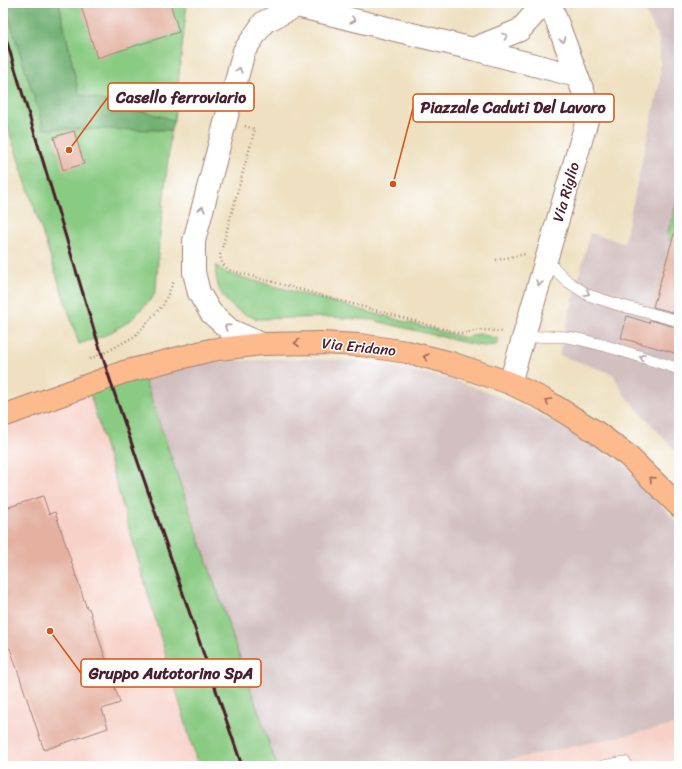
<svg xmlns="http://www.w3.org/2000/svg" width="682" height="769" font-family="Sriracha,sans-serif">
  <style>
    .built { fill: #f7d1c7 }
    .industrial { fill: #d2bfc0 }
    .green { fill: #8acb83; stroke: #6a7557 }
    .forest { fill: #6faf71; stroke: #5c674e }
    .building { fill: #e4b1a1 }
    .lines { fill: none; stroke-linecap: round; stroke-linejoin: round }
    .service-casing { stroke: #9c8076; stroke-width: 12 }
    .minor-casing { stroke: #9c8076; stroke-width: 24 }
    .tertiary-casing { stroke: #9c8076; stroke-width: 24 }
    .primary-casing { stroke: #9c8076; stroke-width: 24 }
    .path { stroke: #9c8076; stroke-width: 2.5; stroke-dasharray: 1 3; stroke-linecap: butt }
    .service { stroke: #fff; stroke-width: 11 }
    .minor { stroke: #fff; stroke-width: 22 }
    .tertiary { stroke: #fff; stroke-width: 22 }
    .primary { stroke: #fcba8d; stroke-width: 22 }
    .rail { stroke: #4a1f2b; stroke-width: 3 }
    .oneway { stroke: #ae9aa0 }
    .oneway2 { stroke: #9a6557 }
    .labels { text-anchor: middle; dominant-baseline: central; stroke-width: 3; stroke-linejoin: round; paint-order: stroke }
    .street-label { font-size: 15px; fill: #4a1f2b; stroke: #fff }
    .leader { fill: none; stroke: #d8530f; stroke-width: 1.5 }
    .callout-dot { fill: #d8530f; stroke: #fff; stroke-width: 1.5 }
    .callout { fill: #fff; stroke: #d8530f; stroke-width: 1.5 }
    .callout-label { font-size: 16px; text-anchor: middle; font-weight: bold; fill: #4a1f2b }
  </style>
  <rect width="100%" height="100%" fill="#fff"/>
  <filter id="ink" filterUnits="userSpaceOnUse"><feTurbulence type="fractalNoise" baseFrequency=".025" numOctaves="2"/><feDisplacementMap in="SourceGraphic" scale="8" xChannelSelector="R" yChannelSelector="G"/><feConvolveMatrix kernelMatrix="1 2 1 2 8 2 1 2 1" color-interpolation-filters="sRGB"/></filter>
  <filter id="wash" filterUnits="userSpaceOnUse"><feTurbulence type="fractalNoise" baseFrequency=".012" numOctaves="4" result="noise"/><feDisplacementMap in="SourceGraphic" scale="16" xChannelSelector="R" yChannelSelector="G"/><feGaussianBlur stdDeviation="0.9" result="paint"/><feColorMatrix in="noise" values="0 0 0 0 0 0 0 0 0 0 0 0 0 0 0 0 0 1.4 0 .05"/><feComposite in="paint" operator="in"/></filter>
  <g filter="url(#wash)">
    <rect width="100%" height="100%" fill="#eee0c0"/>
    <g class="built">
      <path d="M 86,380 L 198,766 L 3,766 L 3,411 Z"/>
      <path d="M 679,724 L 679,766 L 481,766 L 599,741 Z"/>
    </g>
    <g class="industrial">
      <path d="M 640,3 L 679,3 L 679,455 L 624,394 L 613,374 L 559,355 L 590,233 L 624,243 L 660,80 L 660,49 L 658,35 Z"/>
      <path d="M 278,359 L 304,359 L 352,360 L 401,368 L 454,380 L 498,396 L 540,415 L 620,460 L 679,525 L 679,724 L 481,766 L 277,766 L 144,378 L 195,363 Z"/>
    </g>
    <g class="green">
      <path d="M 3,3 L 4,3 L 44,128 L 171,130 L 159,245 L 156,289 L 153,297 L 130,321 L 106,335 L 79,344 L 3,113 Z"/>
      <path d="M 59,3 L 187,3 L 174,120 L 79,94 Z"/>
      <path d="M 679,198 L 679,249 C 674,247 669,241 668,235 C 667,230 677,204 679,198 Z"/>
      <path d="M 216,266 L 218,266 L 221,270 L 226,273 L 461,337 C 469,339 472,334 480,334 C 486,335 493,338 499,339 L 498,342 L 496,345 L 483,346 L 467,343 L 372,320 L 329,317 L 258,319 C 231,311 214,295 216,266 Z"/>
      <path d="M 144,378 L 277,766 L 198,766 L 86,380 Z"/>
    </g>
    <path class="forest" d="M 4,3 L 59,3 L 79,94 L 174,120 L 171,130 L 44,129 Z"/>
    <g id="blocks">
      <g class="building">
        <path d="M 80,3 L 170,3 L 179,32 L 97,58 Z"/>
        <path d="M 74,131 L 84,164 L 63,170 L 54,137 Z"/>
        <path d="M 674,234 L 679,235 L 679,314 L 653,307 Z"/>
        <path d="M 627,316 L 649,323 L 650,320 L 679,328 L 679,354 L 621,338 Z"/>
        <path d="M 43,496 L 49,514 L 55,512 L 87,609 L 89,608 L 120,703 L 102,709 L 108,728 L 44,750 L 10,648 L 3,650 L 3,509 Z"/>
      </g>
    </g>
  </g>
  <g filter="url(#ink)">
    <use href="#blocks" fill-opacity="0" stroke="#9c8076" stroke-width="1"/>
    <g class="lines">
      <defs>
        <g id="service">
          <path d="M 546,260 L 567,281 L 588,295 L 619,305 L 679,321"/>
          <path d="M 523,338 C 540,337 556,335 573,338 C 609,345 644,358 679,369"/>
          <path d="M 603,766 L 625,762"/>
        </g>
        <path id="minor" d="M 473,49 L 577,76"/>
        <g id="tertiary">
          <path d="M 262,344 L 230,330 L 211,313 L 199,293 L 194,272 L 194,241 L 244,51 L 264,22 L 297,6 L 473,49 L 520,30 L 544,3"/>
          <path d="M 510,383 L 590,110 L 550,3"/>
        </g>
        <path id="primary" d="M 3,416 L 124,372 L 211,350 L 262,344 L 321,343 L 360,345 L 407,352 L 451,363 L 510,383 L 545,400 L 596,432 L 627,455 L 679,506"/>
      </defs>
      <use href="#service" class="service-casing"/>
      <use href="#minor" class="minor-casing"/>
      <use href="#tertiary" class="tertiary-casing"/>
      <use href="#primary" class="primary-casing"/>
      <g class="path">
        <path d="M 245,126 L 255,129 L 220,255 C 221,262 223,266 229,270 L 462,334 C 467,333 471,331 475,331 C 484,329 495,331 503,332"/>
        <path d="M 496,260 L 525,254"/>
        <path d="M 90,359 L 108,351 L 135,336 L 163,305 L 174,281"/>
      </g>
      <use href="#service" class="service"/>
      <use href="#minor" class="minor"/>
      <use href="#tertiary" class="tertiary"/>
      <use href="#primary" class="primary"/>
      <path class="rail" d="M 3,29 L 94,330 L 114,392 L 242,766"/>
    </g>
    <defs><path id="oneway-chevron" d="M-2-3.5L2.5 0L-2 3.5" fill="none" stroke-width="1.6" stroke-linecap="round" stroke-linejoin="round"/></defs>
    <g class="oneway">
      <use href="#oneway-chevron" transform="translate(353 20) rotate(14)"/>
      <use href="#oneway-chevron" transform="translate(505 36) rotate(-22)"/>
      <use href="#oneway-chevron" transform="translate(563 40) rotate(70)"/>
      <use href="#oneway-chevron" transform="translate(239 70) rotate(-75)"/>
      <use href="#oneway-chevron" transform="translate(202 209) rotate(-75)"/>
      <use href="#oneway-chevron" transform="translate(539 283) rotate(106)"/>
      <use href="#oneway-chevron" transform="translate(587 293) rotate(27)"/>
      <use href="#oneway-chevron" transform="translate(227 327) rotate(-143)"/>
      <use href="#oneway-chevron" transform="translate(642 357) rotate(-162)"/>
    </g>
    <g class="oneway2">
      <use href="#oneway-chevron" transform="translate(297 343) rotate(179)"/>
      <use href="#oneway-chevron" transform="translate(426 357) rotate(-166)"/>
      <use href="#oneway-chevron" transform="translate(548 401) rotate(-150)"/>
      <use href="#oneway-chevron" transform="translate(652 479) rotate(-136)"/>
    </g>
  </g>
  <g class="labels">
    <g class="street-label">
      <text transform="translate(566 192) rotate(-74)">Via Riglio</text>
      <text transform="translate(359 347) rotate(6)">Via Eridano</text>
    </g>
  </g>
  <path class="leader" d="M69 150L108 97M393 184L413 108M50 631L81 673"/>
  <g class="callout-dot">
    <circle cx="69" cy="150" r="4"/>
    <circle cx="393" cy="184" r="4"/>
    <circle cx="50" cy="631" r="4"/>
  </g>
  <g class="callout">
    <rect x="108" y="83" width="146" height="28" rx="4"/>
    <rect x="413" y="94" width="201" height="28" rx="4"/>
    <rect x="81" y="659" width="180" height="28" rx="4"/>
  </g>
  <g class="callout-label">
    <text x="181" y="103">Casello ferroviario</text>
    <text x="513" y="113">Piazzale Caduti Del Lavoro</text>
    <text x="171" y="679">Gruppo Autotorino SpA</text>
  </g>
  <rect width="682" height="769" fill="none" stroke="#fff" stroke-width="16"/>
</svg>
